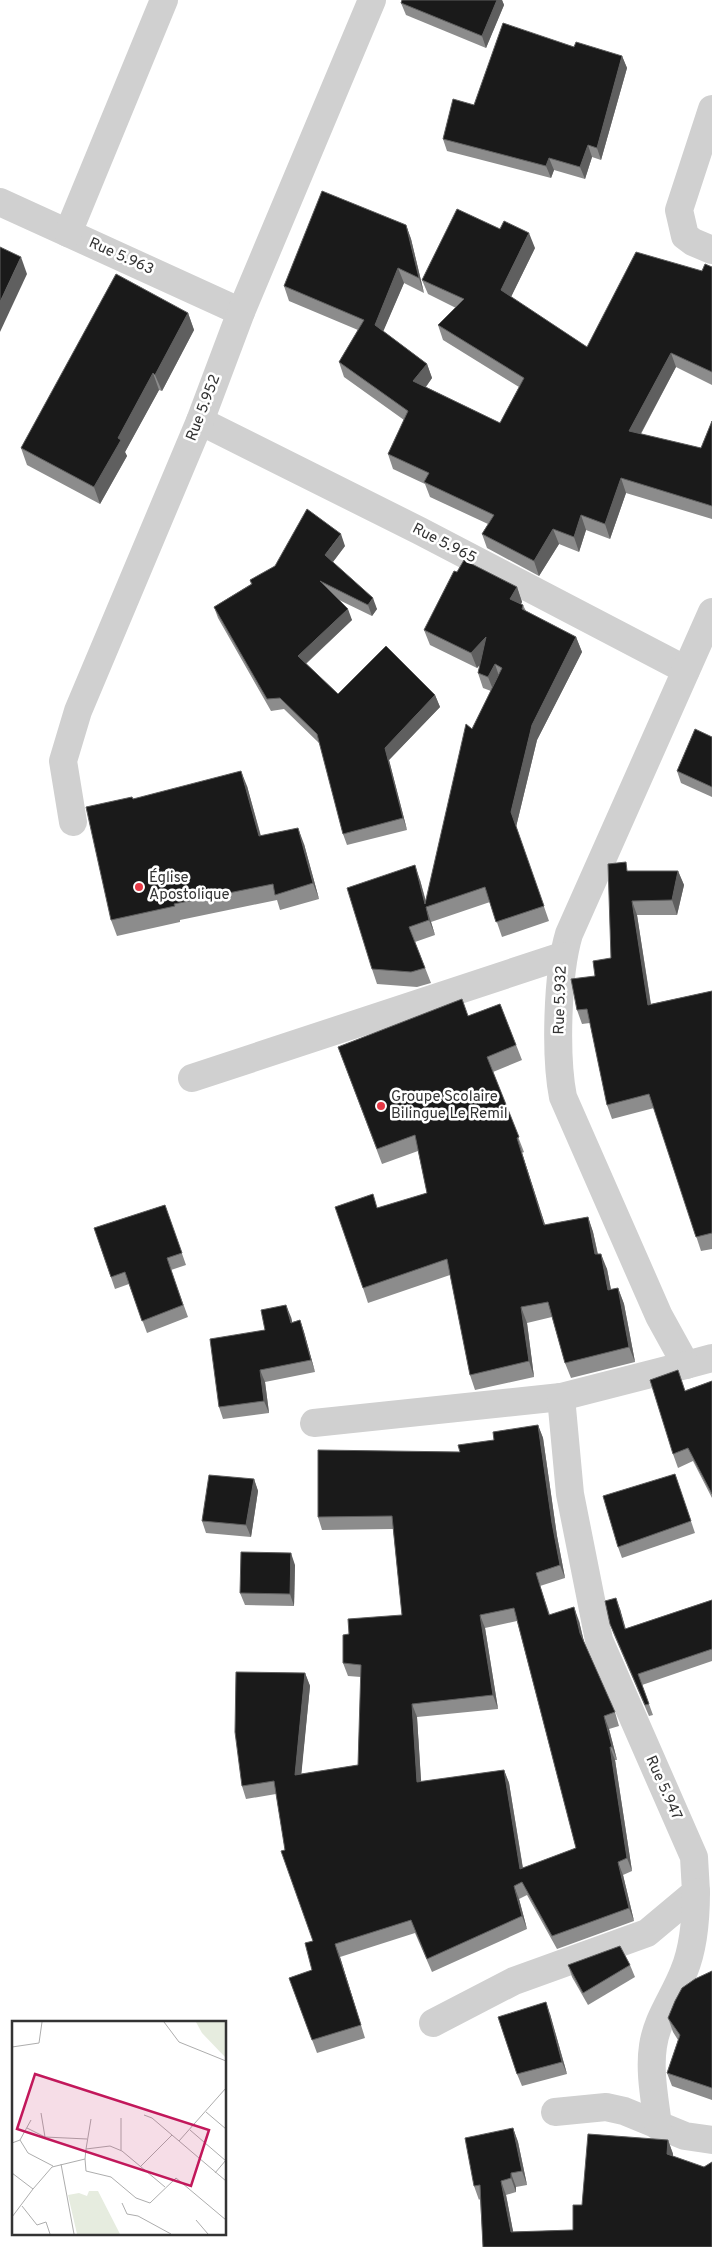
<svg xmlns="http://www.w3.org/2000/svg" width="712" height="2247" font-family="Overpass,sans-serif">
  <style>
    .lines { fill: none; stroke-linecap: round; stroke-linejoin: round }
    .street { stroke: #d0d0d0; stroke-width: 28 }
    .wall { fill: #8c8c8c; fill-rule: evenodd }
    .shaded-wall { fill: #5f5f5f }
    .building { fill: #1a1a1a; stroke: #5f5f5f; fill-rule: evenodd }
    .poi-dot { fill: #e63946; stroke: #fff; stroke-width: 2 }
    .labels { text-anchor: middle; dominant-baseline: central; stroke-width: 5; stroke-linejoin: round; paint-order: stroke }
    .street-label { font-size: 15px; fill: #333; stroke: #fff }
    .poi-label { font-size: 15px; fill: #333; stroke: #fff; text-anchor: start }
    .inset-road { fill: none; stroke: #adadad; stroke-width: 1 }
    .view { fill: #c2185b; fill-opacity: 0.15; stroke: #c2185b; stroke-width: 2.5 }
    .inset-edge { fill: none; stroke: #333; stroke-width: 2.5 }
  </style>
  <rect width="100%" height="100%" fill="#fff"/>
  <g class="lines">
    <g class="street">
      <path d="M 712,109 L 679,210 L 685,236 L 693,242 L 712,250"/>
      <path d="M 0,202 L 241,312"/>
      <path d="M 68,233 L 164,0"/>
      <path d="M 200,421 L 420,531 L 686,670"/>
      <path d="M 712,612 L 569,934 C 557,974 555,1056 563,1097 L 659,1316 L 686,1365 L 712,1358"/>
      <path d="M 73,822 L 63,761 L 78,711 L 200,421 L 241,312 L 372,0"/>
      <path d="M 192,1078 L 562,956"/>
      <path d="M 314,1423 L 561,1397 L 686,1365"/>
      <path d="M 433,2023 L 514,1981 L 647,1933 L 696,1892 L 694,1857 L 599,1640 L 570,1494 L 561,1397"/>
      <path d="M 555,2112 L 606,2107 L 624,2111 L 685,2136 L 712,2140"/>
      <path d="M 658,2126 C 655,2100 649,2072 653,2046 C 657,2018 674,1997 684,1971 C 694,1947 696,1917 696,1892"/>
    </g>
  </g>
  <g class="wall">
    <path d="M 402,0 L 502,0 L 504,5 L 486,48 L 406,15 L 401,3 Z"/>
    <path d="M 574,47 L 622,56 L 627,68 L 601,160 L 592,157 L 585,179 L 554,170 L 551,178 L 447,151 L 443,139 L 474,105 Z"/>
    <path d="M 406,225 L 411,239 L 424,293 L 404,283 L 383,331 L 427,364 L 432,378 L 426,387 L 500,423 L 519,387 L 443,340 L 438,325 L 456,308 L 428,294 L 422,280 L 535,248 L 511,297 L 587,347 L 702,271 L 712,267 L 712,385 L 676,367 L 641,434 L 701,448 L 712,421 L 712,519 L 626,493 L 610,539 L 586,530 L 579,552 L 559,544 L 539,576 L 487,548 L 482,534 L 488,524 L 430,497 L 425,484 L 393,469 L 388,454 L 404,420 L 344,377 L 339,362 L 358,330 L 289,301 L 284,286 Z"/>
    <path d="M 188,313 L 194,330 L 162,391 L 159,390 L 125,452 L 127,456 L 100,504 L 27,465 L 21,448 Z"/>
    <path d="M 345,546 L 333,562 L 377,609 L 372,616 L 339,600 L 352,620 L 306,664 L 338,694 L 435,695 L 440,707 L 389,760 L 407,830 L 347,845 L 343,834 L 320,744 L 284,709 L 271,711 L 218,618 L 214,607 L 251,584 L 250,580 Z"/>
    <path d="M 457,572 L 517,587 L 522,602 L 521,604 L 523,605 L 526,611 L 576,637 L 582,652 L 537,740 L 516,827 L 549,921 L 502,937 L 490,902 L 431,922 L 435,935 L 415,942 L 431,983 L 417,987 L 377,984 L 372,969 L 420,880 L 426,901 L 472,729 L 491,691 L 483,688 L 478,673 L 480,664 L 477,668 L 430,645 L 424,630 Z"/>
    <path d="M 712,737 L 712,797 L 681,783 L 677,771 Z"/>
    <path d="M 247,786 L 261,836 L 304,844 L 319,899 L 280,910 L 277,900 L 180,920 L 180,922 L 117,936 L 111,920 L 133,799 Z"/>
    <path d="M 629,871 L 678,871 L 684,885 L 677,915 L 637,915 L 651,1004 L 712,991 L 712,1249 L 701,1251 L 654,1108 L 612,1119 L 607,1105 L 590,1023 L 582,1024 L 577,1010 L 595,976 L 611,958 Z"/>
    <path d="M 500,1004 L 522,1060 L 493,1072 L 524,1152 L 522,1153 L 545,1225 L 588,1217 L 593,1232 L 598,1254 L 607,1269 L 611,1290 L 618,1288 L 624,1304 L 635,1362 L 571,1378 L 565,1363 L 552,1317 L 527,1323 L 534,1377 L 475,1390 L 470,1375 L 450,1275 L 368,1303 L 363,1288 L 378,1208 L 427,1193 L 418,1151 L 382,1164 L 338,1047 L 468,1016 Z"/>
    <path d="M 165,1205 L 186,1265 L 171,1270 L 188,1317 L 147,1333 L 129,1284 L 115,1289 L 94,1228 Z"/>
    <path d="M 291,1317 L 292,1322 L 300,1320 L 304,1332 L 315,1372 L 265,1382 L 269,1413 L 223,1419 L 219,1407 L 265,1330 Z"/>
    <path d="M 712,1381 L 712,1498 L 693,1461 L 678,1468 L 673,1454 L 686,1390 Z"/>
    <path d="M 538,1425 L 543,1438 L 557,1536 L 565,1578 L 540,1586 L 550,1615 L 579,1621 L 584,1642 L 615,1712 L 619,1726 L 609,1729 L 617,1760 L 615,1760 L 632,1871 L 623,1875 L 634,1921 L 557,1949 L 527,1895 L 519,1899 L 527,1929 L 432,1972 L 415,1933 L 340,1957 L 365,2038 L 317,2053 L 289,1978 L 312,1970 L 313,1941 L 285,1850 L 276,1794 L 246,1799 L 242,1786 L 305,1673 L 310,1686 L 301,1774 L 358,1765 L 361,1677 L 348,1676 L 343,1663 L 349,1634 L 402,1615 L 393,1529 L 322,1530 L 318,1517 L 460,1452 ZM 517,1621 L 576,1848 L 523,1868 L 509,1783 L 504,1770 L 421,1782 L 417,1717 L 498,1709 L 485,1628 Z"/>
    <path d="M 675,1474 L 695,1533 L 622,1558 L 618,1547 Z"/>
    <path d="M 254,1479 L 258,1491 L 251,1537 L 206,1533 L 202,1521 Z"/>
    <path d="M 295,1565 L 294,1606 L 245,1605 L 240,1593 Z"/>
    <path d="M 712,1600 L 712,1661 L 642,1685 L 653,1715 L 649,1716 L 614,1635 L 610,1624 L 620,1609 L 625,1629 Z"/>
    <path d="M 568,1965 L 630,1965 L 635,1977 L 588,2005 L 572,1977 Z"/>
    <path d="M 712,1971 L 712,2100 L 672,2086 L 667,2073 L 678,2040 L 673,2032 L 668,2018 Z"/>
    <path d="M 550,2014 L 567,2074 L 522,2086 L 517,2074 Z"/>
    <path d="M 513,2128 L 518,2142 L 527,2185 L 516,2187 L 516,2192 L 506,2195 L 513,2232 L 573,2230 L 582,2205 L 668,2140 L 673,2154 L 673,2156 L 712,2247 L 483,2247 L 480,2199 L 479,2200 L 474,2186 Z"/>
  </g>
  <g class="shaded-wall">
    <path d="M 497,0 L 502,0 L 504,5 L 486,48 L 482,36 Z"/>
    <path d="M 622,56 L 627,68 L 601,160 L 597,148 Z"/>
    <path d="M 588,145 L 592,157 L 585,179 L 580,167 Z"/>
    <path d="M 549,158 L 554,170 L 551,178 L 546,166 Z"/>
    <path d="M 406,225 L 411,239 L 424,293 L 419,278 Z"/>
    <path d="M 529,233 L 535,248 L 507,305 L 501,290 Z"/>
    <path d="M 21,257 L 27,274 L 0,332 L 0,302 Z"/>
    <path d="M 398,268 L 404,283 L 380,339 L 375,325 Z"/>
    <path d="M 188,313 L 194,330 L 162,391 L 155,375 Z"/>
    <path d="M 671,353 L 676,367 L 634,446 L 629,431 Z"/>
    <path d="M 427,364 L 432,378 L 419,396 L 413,381 Z"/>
    <path d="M 153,373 L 159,390 L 125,452 L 127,456 L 100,504 L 94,487 L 118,438 Z"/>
    <path d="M 621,478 L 626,493 L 610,539 L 605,524 Z"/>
    <path d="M 581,515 L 586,530 L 579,552 L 574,537 Z"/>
    <path d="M 553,529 L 559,544 L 539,576 L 534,561 Z"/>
    <path d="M 341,534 L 345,546 L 329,567 L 325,555 Z"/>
    <path d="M 517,587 L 522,602 L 515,614 L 510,599 Z"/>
    <path d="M 373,598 L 377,609 L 372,616 L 368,605 Z"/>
    <path d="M 348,609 L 352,620 L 302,667 L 298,656 Z"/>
    <path d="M 486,637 L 492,652 L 477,668 L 471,653 Z"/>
    <path d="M 576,637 L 582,652 L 537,740 L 516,827 L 549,921 L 511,812 L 532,725 Z"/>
    <path d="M 495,664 L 500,679 L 494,692 L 488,677 Z"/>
    <path d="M 435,695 L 440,707 L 389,760 L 407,830 L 403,818 L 385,748 Z"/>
    <path d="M 241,771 L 247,786 L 265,852 L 259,836 Z"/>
    <path d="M 298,828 L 304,844 L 319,899 L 313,883 Z"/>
    <path d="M 415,865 L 420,880 L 427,907 L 426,907 Z"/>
    <path d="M 678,871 L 684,885 L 677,915 L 672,900 Z"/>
    <path d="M 632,901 L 637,915 L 653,1019 L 648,1005 Z"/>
    <path d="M 426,907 L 431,922 L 435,935 L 429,920 Z"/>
    <path d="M 517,1138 L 522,1153 L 550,1240 L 544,1225 Z"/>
    <path d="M 588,1217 L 593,1232 L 601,1270 L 595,1254 Z"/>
    <path d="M 601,1254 L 607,1269 L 614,1305 L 608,1290 Z"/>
    <path d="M 618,1288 L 624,1304 L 635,1362 L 629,1347 Z"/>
    <path d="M 286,1305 L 291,1317 L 295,1335 L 291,1323 Z"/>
    <path d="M 521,1307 L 527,1323 L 534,1377 L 529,1361 Z"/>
    <path d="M 300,1320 L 304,1332 L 315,1372 L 311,1360 Z"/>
    <path d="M 260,1370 L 265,1382 L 269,1413 L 264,1401 Z"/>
    <path d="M 538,1425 L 543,1438 L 557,1536 L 565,1578 L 560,1565 L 552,1523 Z"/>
    <path d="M 254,1479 L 258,1491 L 251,1537 L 246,1525 Z"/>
    <path d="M 291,1553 L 295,1565 L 294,1606 L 290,1594 Z"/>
    <path d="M 616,1598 L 620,1609 L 629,1640 L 625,1629 Z"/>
    <path d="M 574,1607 L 579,1621 L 585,1646 L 580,1633 Z"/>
    <path d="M 480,1615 L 485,1628 L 498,1709 L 493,1695 Z"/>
    <path d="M 305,1673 L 310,1686 L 300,1788 L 295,1775 Z"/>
    <path d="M 412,1704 L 417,1717 L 422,1795 L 417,1782 Z"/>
    <path d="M 604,1716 L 609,1729 L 617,1760 L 612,1747 Z"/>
    <path d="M 610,1747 L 615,1760 L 632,1871 L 627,1858 Z"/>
    <path d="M 504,1770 L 509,1783 L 525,1882 L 520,1869 Z"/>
    <path d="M 618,1862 L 623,1875 L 634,1921 L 629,1908 Z"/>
    <path d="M 514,1886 L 519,1899 L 527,1929 L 522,1916 Z"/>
    <path d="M 335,1944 L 340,1957 L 365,2038 L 361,2025 Z"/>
    <path d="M 546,2002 L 550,2014 L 567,2074 L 562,2062 Z"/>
    <path d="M 513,2128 L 518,2142 L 527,2185 L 522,2171 Z"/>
    <path d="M 668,2140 L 673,2154 L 672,2168 L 667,2154 Z"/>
    <path d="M 511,2173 L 516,2187 L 516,2192 L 511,2178 Z"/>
    <path d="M 501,2181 L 506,2195 L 516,2246 L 511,2232 Z"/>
  </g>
  <g class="building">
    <path d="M 402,0 L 497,0 L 482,36 L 401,3 Z"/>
    <path d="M 503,23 L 574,47 L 576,42 L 622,56 L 597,148 L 588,145 L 580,167 L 549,158 L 546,166 L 443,139 L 453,99 L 474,105 Z"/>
    <path d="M 322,191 L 406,225 L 419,278 L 398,268 L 375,325 L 427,364 L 413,381 L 500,423 L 524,378 L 438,325 L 464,299 L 422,280 L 457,209 L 500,229 L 504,221 L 529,233 L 501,290 L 587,347 L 636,252 L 702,271 L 705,264 L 712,267 L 712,372 L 671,353 L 629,431 L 701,448 L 712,421 L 712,506 L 621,478 L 605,524 L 581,515 L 574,537 L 553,529 L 534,561 L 482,534 L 494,515 L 424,482 L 429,473 L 388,454 L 408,411 L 339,362 L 364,320 L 284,286 Z"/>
    <path d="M 0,247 L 21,257 L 0,302 Z"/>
    <path d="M 116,274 L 188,313 L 155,375 L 153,373 L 118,438 L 121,440 L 94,487 L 21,448 Z"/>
    <path d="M 307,509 L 341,534 L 325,555 L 373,598 L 368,605 L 320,581 L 348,609 L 298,656 L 338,694 L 386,646 L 435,695 L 385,748 L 403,818 L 343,834 L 317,734 L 280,698 L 267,699 L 214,607 L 252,584 L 250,580 L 275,566 Z"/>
    <path d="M 464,560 L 517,587 L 510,599 L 523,605 L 522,609 L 576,637 L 532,725 L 511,812 L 544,906 L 496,922 L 485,887 L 426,907 L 429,920 L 409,927 L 425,968 L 411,972 L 372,969 L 347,888 L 415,865 L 425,904 L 466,724 L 472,729 L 502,668 L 495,664 L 488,677 L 478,673 L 486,637 L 471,653 L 424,630 L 454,571 L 457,572 Z"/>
    <path d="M 695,729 L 712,737 L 712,787 L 677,771 Z"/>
    <path d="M 241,771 L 259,836 L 298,828 L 313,883 L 275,895 L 273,884 L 174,904 L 175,906 L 111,920 L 86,807 L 132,797 L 133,799 Z"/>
    <path d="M 626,862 L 627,871 L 678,871 L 672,900 L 632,901 L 648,1005 L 712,991 L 712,1233 L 696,1237 L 649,1094 L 607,1105 L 587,1009 L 577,1010 L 571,979 L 595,976 L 593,961 L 611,958 L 608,864 Z"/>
    <path d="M 462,999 L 468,1016 L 500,1004 L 516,1045 L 487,1057 L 519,1137 L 517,1138 L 544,1225 L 588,1217 L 595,1254 L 601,1254 L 608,1290 L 618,1288 L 629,1347 L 565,1363 L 548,1302 L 521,1307 L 529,1361 L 470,1375 L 447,1259 L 363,1288 L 335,1207 L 373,1194 L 377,1208 L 427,1193 L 415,1135 L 377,1149 L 338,1047 Z"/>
    <path d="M 165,1205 L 182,1253 L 167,1258 L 183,1305 L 142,1321 L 125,1272 L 111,1277 L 94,1228 Z"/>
    <path d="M 286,1305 L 291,1323 L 300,1320 L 311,1360 L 260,1370 L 264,1401 L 219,1407 L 210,1339 L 265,1330 L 261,1310 Z"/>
    <path d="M 678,1370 L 685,1391 L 712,1381 L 712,1494 L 688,1448 L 673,1454 L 650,1380 Z"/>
    <path d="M 538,1425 L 552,1523 L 560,1565 L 536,1573 L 549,1615 L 574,1607 L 580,1633 L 615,1712 L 604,1716 L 612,1747 L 610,1747 L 627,1858 L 618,1862 L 629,1908 L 552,1936 L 522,1882 L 514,1886 L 522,1916 L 427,1959 L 411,1920 L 335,1944 L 361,2025 L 312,2040 L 289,1978 L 312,1970 L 305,1943 L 313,1941 L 281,1851 L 285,1850 L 274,1781 L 242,1786 L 235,1732 L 236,1672 L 305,1673 L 295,1775 L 358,1765 L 361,1665 L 343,1663 L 343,1635 L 349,1634 L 348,1619 L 402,1615 L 392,1516 L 318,1517 L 318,1450 L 460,1452 L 458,1445 L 494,1440 L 493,1432 ZM 514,1608 L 576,1848 L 520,1869 L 504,1770 L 417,1782 L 412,1704 L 493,1695 L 480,1615 Z"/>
    <path d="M 675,1474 L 691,1521 L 618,1547 L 603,1496 Z"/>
    <path d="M 209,1475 L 254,1479 L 246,1525 L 202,1521 Z"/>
    <path d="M 241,1552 L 291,1553 L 290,1594 L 240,1593 Z"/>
    <path d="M 616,1598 L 625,1629 L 712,1600 L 712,1649 L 638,1674 L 649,1704 L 645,1705 L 610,1624 L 605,1601 Z"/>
    <path d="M 620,1946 L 630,1965 L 583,1993 L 568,1965 Z"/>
    <path d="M 712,1971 L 712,2088 L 667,2073 L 680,2035 L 668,2018 L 675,2001 L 682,1988 L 695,1979 Z"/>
    <path d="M 546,2002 L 562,2062 L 517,2074 L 498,2017 Z"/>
    <path d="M 513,2128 L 522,2171 L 511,2173 L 511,2178 L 501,2181 L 511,2232 L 573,2230 L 573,2205 L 582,2205 L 588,2134 L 668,2140 L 667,2154 L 704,2167 L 712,2162 L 712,2247 L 483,2247 L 480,2185 L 474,2186 L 465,2138 Z"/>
  </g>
  <g class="poi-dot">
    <circle cx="139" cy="887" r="5"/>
    <circle cx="381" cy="1106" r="5"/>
  </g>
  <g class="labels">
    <g class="street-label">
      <text transform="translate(121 257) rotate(24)">Rue 5.963</text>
      <text transform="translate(204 408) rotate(-69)">Rue 5.952</text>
      <text transform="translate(444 544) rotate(27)">Rue 5.965</text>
      <text transform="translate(561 1000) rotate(-88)">Rue 5.932</text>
      <text transform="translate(663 1788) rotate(66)">Rue 5.947</text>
    </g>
    <g class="poi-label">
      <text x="149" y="878">Église<tspan x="149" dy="17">Apostolique</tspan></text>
      <text x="391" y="1097">Groupe Scolaire<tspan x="391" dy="17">Bilingue Le Remil</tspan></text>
    </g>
  </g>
  <g transform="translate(12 2021)">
    <rect width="214" height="214" fill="#fff"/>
    <path d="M 184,1 L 214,1 L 214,37 L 190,12 ZM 77,170 L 86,170 L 108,213 L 65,213 L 56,174 L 67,172 L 75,175 Z" fill="#e6ecdf"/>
    <path class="inset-road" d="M 152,1 L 167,21 L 214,40M 0,26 L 27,22 L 30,1M 194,91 L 214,108M 29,92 L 33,116 L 75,118M 132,94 L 140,97 L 214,160M 109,97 L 109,129M 15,107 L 33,116M 178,109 L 214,140M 8,119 L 19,99M 167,120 L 214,67M 0,122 L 8,119 L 16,132 L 41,145M 74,128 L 79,98M 73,138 L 74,150 L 99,156 L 124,177 L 138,182 L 164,157 L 214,199M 49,143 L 62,213M 128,146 L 160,114M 0,152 L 21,168 L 40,146 L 73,138 L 74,128 L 98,125 L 110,130 L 153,166M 203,152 L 214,139M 110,182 L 115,193 L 126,195 L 159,213M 10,185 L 25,204 L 34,201 L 38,213M 0,196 L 21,168M 184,199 L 196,213"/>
    <path class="view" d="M 23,53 L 197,109 L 179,165 L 5,108 Z"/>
    <rect width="214" height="214" class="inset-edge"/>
  </g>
</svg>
